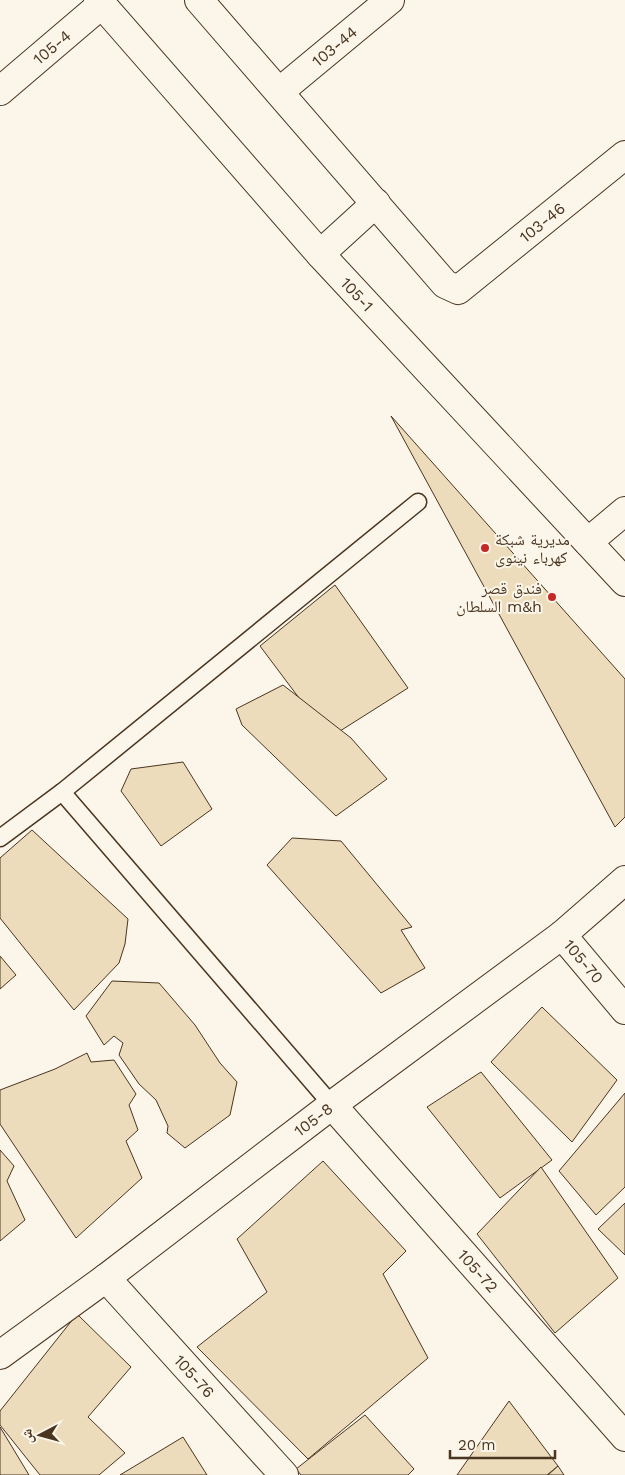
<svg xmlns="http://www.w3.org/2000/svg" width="625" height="1475" font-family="'Work Sans','Noto Naskh Arabic',sans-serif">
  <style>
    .building { fill: #ecdcbc; stroke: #4a3520 }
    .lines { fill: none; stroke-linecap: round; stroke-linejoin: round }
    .lane-casing { stroke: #4a3520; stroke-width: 19 }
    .street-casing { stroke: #4a3520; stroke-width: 30 }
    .lane { stroke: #fbf6e9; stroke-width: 16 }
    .street { stroke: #fbf6e9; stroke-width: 28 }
    .poi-dot { fill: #c62828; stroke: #fbf6e9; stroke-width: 2 }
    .labels { text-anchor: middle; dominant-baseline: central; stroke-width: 4; stroke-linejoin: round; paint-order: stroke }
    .street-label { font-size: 16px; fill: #4a3520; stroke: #fbf6e9 }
    .poi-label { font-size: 16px; fill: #4a3520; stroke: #fbf6e9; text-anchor: start }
  </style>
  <rect width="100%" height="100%" fill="#fbf6e9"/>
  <g class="building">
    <path d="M 391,416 L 625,679 L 625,817 L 615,827 Z"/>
    <path d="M 335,585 L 408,688 L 329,738 L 260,646 Z"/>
    <path d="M 283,685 L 351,738 L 387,779 L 336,816 L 242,725 L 236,709 Z"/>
    <path d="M 183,762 L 212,809 L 161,846 L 121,791 L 131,769 Z"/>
    <path d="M 32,830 L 128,919 L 125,944 L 119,963 L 74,1010 L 0,918 L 0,858 Z"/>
    <path d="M 292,838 L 341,841 L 412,927 L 401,930 L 425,968 L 381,993 L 267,865 Z"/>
    <path d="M 0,956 L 16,975 L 0,989 Z"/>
    <path d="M 112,981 L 159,983 L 195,1025 L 220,1063 L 237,1082 L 230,1115 L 185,1148 L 167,1133 L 168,1126 L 156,1100 L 139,1084 L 119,1055 L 123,1043 L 114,1036 L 104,1045 L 86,1016 Z"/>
    <path d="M 542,1007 L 617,1080 L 572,1142 L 491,1062 Z"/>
    <path d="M 87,1053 L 91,1062 L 114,1060 L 136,1094 L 129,1105 L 138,1130 L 126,1141 L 142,1178 L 76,1238 L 0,1124 L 0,1090 L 55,1069 Z"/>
    <path d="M 481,1072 L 552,1160 L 500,1198 L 427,1107 Z"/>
    <path d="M 625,1093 L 625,1187 L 596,1215 L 559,1171 Z"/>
    <path d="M 0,1150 L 14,1166 L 7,1181 L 25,1220 L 0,1241 Z"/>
    <path d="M 323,1161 L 406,1251 L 383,1274 L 428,1358 L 308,1459 L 197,1347 L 267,1292 L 237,1239 Z"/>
    <path d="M 541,1167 L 618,1278 L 555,1333 L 477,1234 Z"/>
    <path d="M 625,1203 L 625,1255 L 598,1229 Z"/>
    <path d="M 77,1314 L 131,1367 L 88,1417 L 125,1453 L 99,1475 L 40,1475 L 0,1425 L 0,1411 Z"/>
    <path d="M 509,1401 L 558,1466 L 547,1475 L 457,1475 Z"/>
    <path d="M 365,1415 L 414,1469 L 408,1475 L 301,1475 L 296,1469 Z"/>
    <path d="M 0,1427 L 29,1475 L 0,1475 Z"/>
    <path d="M 183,1437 L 207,1475 L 120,1475 Z"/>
    <path d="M 558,1466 L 564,1475 L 548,1475 Z"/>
  </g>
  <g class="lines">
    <defs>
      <g id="lane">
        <path d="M 62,792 L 332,1105"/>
        <path d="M 0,838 L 62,792 L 418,502"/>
      </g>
      <g id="street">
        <path id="s1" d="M 98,0 L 320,254 L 625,582"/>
        <path id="s2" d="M 199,0 L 445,284 L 458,290 L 625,155"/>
        <path id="s3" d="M 0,91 L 102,4"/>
        <path id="s4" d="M 279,92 L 390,0"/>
        <path d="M 320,254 L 376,203"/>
        <path d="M 588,542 L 625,511"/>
        <path id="s5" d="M 562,935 L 625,1010"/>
        <path id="s6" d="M 332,1105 L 625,1437"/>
        <path id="s7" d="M 106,1278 L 284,1475"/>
        <path id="s8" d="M 0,1355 L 106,1278 L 332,1105 L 562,935 L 625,880"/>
      </g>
    </defs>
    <use href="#lane" class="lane-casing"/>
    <use href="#street" class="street-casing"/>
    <use href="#lane" class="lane"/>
    <use href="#street" class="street"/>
  </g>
  <g class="poi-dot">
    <circle cx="485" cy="548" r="5"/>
    <circle cx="552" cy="597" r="5"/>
  </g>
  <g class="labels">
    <g class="street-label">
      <text stroke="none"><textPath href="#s4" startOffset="72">103-44</textPath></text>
      <text stroke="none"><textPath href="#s3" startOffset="68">105-4</textPath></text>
      <text stroke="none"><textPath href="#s2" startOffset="498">103-46</textPath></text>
      <text stroke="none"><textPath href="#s1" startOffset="392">105-1</textPath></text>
      <text stroke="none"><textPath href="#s5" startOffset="34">105-70</textPath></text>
      <text stroke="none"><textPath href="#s8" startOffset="392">105-8</textPath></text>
      <text stroke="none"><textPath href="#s6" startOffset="221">105-72</textPath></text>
      <text stroke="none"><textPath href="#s7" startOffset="132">105-76</textPath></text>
    </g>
    <g class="poi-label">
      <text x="495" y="539">مديرية شبكة<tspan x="495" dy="18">كهرباء نينوى</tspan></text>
      <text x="542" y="588" text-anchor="end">فندق قصر<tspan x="542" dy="18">السلطان m&amp;h</tspan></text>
    </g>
  </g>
  <g transform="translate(40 1435) rotate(264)" stroke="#fbf6e9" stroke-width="4" paint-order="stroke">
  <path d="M0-4L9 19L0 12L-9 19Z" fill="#4a3520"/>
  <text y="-8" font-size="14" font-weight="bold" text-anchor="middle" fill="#4a3520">ش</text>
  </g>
  <path d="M450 1450v8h105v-8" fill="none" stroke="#4a3520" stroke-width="2.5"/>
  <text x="458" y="1450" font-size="15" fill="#4a3520" stroke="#fbf6e9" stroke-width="4" paint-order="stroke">20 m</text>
</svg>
